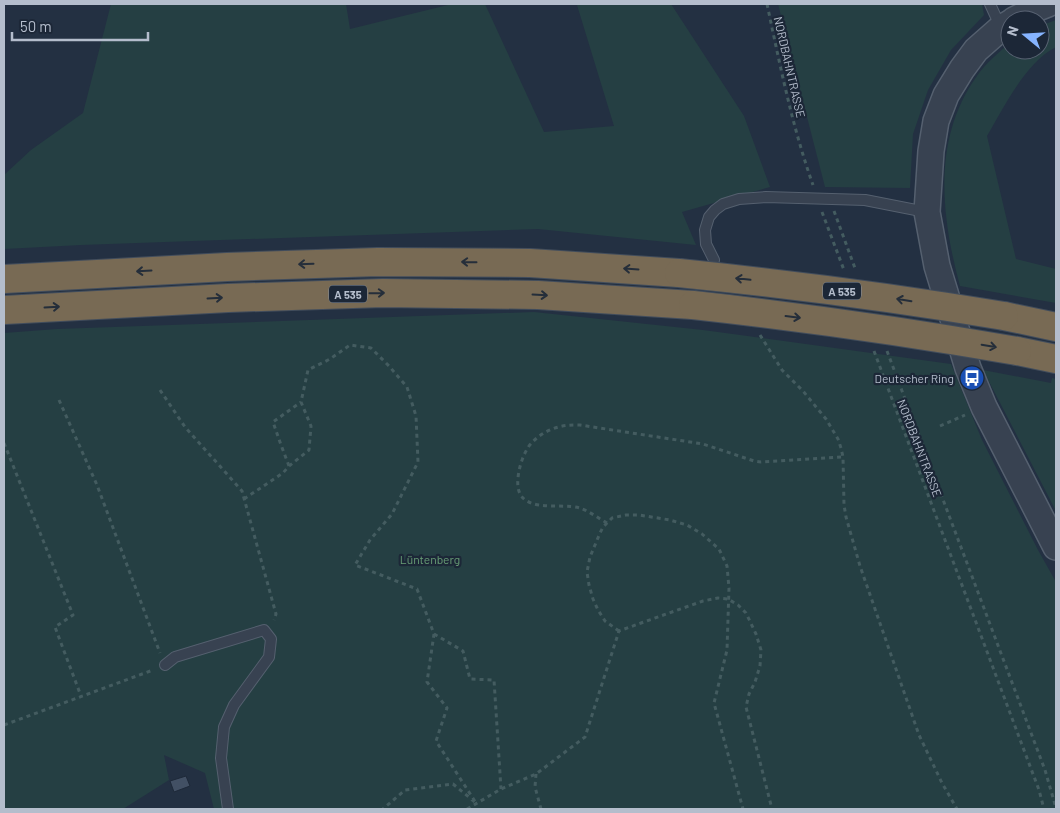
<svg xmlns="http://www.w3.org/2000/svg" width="1060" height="813" font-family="Barlow,sans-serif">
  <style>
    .green { fill: #253f43 }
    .building { fill: #425064; stroke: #1e2939 }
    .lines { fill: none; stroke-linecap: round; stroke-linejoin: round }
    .service-casing { stroke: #55606f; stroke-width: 12 }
    .tertiary-casing { stroke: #55606f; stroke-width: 28 }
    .motorway-casing { stroke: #424d5c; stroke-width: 30 }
    .path { stroke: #445c60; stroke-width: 3; stroke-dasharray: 4 4; stroke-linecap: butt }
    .service { stroke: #384251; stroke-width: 10 }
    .tertiary { stroke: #384251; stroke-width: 25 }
    .motorway { stroke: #786a54; stroke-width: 28 }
    .motorway-bridge-casing { stroke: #424d5c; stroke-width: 30; stroke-linecap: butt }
    .motorway-bridge { stroke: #786a54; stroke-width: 28 }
    .oneway { stroke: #252e3a }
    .labels { text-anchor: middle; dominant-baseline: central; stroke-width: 4.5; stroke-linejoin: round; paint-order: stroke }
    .shield { fill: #1c2737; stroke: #86909f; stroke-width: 1 }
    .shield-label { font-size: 11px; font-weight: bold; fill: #b4bdcc }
    .street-label { font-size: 12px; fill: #b4bdcc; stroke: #1c2737 }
    .poi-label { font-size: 12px; fill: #b4bdcc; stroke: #1c2737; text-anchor: end }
    .park-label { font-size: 12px; fill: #699f76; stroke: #1c2737 }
  </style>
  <rect width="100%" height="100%" fill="#233042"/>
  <g class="green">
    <path d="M 111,4 L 346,4 L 350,29 L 452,4 L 485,4 L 544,132 L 614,126 L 577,5 L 582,4 L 671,4 L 744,116 L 770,187 L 682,212 L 696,245 L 538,229 L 81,245 L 4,249 L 4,175 L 31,150 L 83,113 Z"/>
    <path d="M 778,4 L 982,4 L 984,15 L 951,50 L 928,90 L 913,134 L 910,188 L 825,187 Z"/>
    <path d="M 1056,20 L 1056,47 C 1026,62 1004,107 987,136 L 1016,259 L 1056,269 L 1056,303 L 960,286 C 941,216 932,138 977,76 C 986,63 998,53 1010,43 L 1010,50 L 1040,50 L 1040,26 Z"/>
    <path d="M 534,312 L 703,330 L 951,364 L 982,440 L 1038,550 L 1056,582 L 1056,809 L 214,809 L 205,773 L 164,755 L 169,780 L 123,809 L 4,809 L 4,333 L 57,329 Z"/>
    <path d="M 983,370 L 1051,383 L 1052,378 L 1056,379 L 1056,511 Z"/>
  </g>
  <path class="building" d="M 186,776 L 190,786 L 174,792 L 170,781 Z"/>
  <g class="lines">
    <defs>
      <g id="service">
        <path d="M 990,4 L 1001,28"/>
        <path d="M 714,260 L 706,244 L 705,230 L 709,217 L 715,210 L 723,204 L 739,199 L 766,197 L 865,200 L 926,212"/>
        <path d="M 165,665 L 175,657 L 264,630 L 271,639 L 269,657 L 234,705 L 224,727 L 221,758 L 228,809"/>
      </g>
      <g id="tertiary">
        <path d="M 1014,20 L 1038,8 L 1048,4"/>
        <path d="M 1010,23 L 1001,28 L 976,50 L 962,69 L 946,95 L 936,121 L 931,151 L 927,212 L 937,266 L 968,368 L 984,407 L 1056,547"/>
      </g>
      <g id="motorway">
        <path d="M 4,279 L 227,267 L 378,262 L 530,263 L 679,273"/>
        <path d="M 4,310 L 228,298 L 383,293 L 538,295 L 693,305"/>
        <path d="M 1004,316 L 1056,327"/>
        <path d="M 1017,351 L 1056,359"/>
      </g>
    </defs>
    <use href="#service" class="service-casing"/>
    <use href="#tertiary" class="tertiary-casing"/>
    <use href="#motorway" class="motorway-casing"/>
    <g class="path">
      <path d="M 767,4 C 780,65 792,126 813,185"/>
      <path d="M 834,211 L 856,271"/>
      <path d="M 822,212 L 844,270"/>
      <path d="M 760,335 L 782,370 L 803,391 L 826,419 L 838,439 L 841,448 L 843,457 L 844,505 L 846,517 L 860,566 L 919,735 L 942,783 L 957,809"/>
      <path d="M 874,351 L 1039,790 L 1044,809"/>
      <path d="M 887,351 L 1045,770 L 1056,808"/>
      <path d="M 160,390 L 185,427 L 242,491 L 276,614 L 274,620"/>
      <path d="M 59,400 L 97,485 L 160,653"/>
      <path d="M 940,426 L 965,415"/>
      <path d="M 4,443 L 73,615 L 55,627 L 81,696"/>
      <path d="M 289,466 L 281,445 L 273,422 L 301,402"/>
      <path d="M 244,499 L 283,473 L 289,466 L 309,450 L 311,426 L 301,402 L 308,370 L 330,359 L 350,345 L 371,348 L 389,366 L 407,387 L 416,416 L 418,462 L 392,514 L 370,540 L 355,565 L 417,589 L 434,634 L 427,682 L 447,708 L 436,741 L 476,803 L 453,784 L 405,790 L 383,809"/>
      <path d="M 607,523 C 598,518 589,511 580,508 C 558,502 514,516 518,478 C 519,467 523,455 529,446 C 542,430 560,424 580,425 L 703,444 L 754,461 L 761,462 L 843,457"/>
      <path d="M 619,631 L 605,621 L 598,610 L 593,599 L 589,585 L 587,572 L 590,557 L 600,533 L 603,527 L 612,518 L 626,515 L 639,515 L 670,520 L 687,525 L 702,534 L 719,549 L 727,566 L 729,588 L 727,650 L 714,703 L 743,809"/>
      <path d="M 434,634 L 463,651 L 470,679 L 494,680 L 501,789"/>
      <path d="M 4,725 L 153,670"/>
      <path d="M 536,774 L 535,787 L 541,809"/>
      <path d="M 467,809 L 501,789 L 536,774 L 585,737 L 619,631 L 641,623 L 703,601 L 718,598 L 728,599 L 738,605 L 746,613 L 756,634 L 761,650 L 760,666 L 755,682 L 749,694 L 746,707 L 772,809"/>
    </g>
    <use href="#service" class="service"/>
    <use href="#tertiary" class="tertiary"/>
    <use href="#motorway" class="motorway"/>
    <defs>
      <g id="motorway-bridge">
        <path d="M 679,273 C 788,284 896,298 1004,316"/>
        <path d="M 693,305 C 802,317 909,332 1017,351"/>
      </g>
    </defs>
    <use href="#motorway-bridge" class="motorway-bridge-casing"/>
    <use href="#motorway-bridge" class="motorway-bridge"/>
  </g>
  <defs><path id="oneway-shaft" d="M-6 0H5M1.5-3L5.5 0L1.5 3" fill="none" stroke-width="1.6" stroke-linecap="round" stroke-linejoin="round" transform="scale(1.25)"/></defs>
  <g class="oneway">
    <use href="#oneway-shaft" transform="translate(469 262) rotate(-179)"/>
    <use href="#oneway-shaft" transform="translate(306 264) rotate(178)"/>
    <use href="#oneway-shaft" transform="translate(631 269) rotate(-176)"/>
    <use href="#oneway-shaft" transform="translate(144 271) rotate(177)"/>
    <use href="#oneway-shaft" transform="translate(743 279) rotate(-174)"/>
    <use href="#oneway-shaft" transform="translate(377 293) rotate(-1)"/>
    <use href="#oneway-shaft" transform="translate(540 295) rotate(3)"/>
    <use href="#oneway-shaft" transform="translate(215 298) rotate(-3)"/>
    <use href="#oneway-shaft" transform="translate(904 300) rotate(-171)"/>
    <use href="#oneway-shaft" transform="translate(52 307) rotate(-3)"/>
    <use href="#oneway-shaft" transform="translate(793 317) rotate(7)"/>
    <use href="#oneway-shaft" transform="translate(989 346) rotate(10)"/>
  </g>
  <defs>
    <symbol id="bus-disc" viewBox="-11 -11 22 22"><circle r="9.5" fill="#1a4fb4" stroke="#1c2737"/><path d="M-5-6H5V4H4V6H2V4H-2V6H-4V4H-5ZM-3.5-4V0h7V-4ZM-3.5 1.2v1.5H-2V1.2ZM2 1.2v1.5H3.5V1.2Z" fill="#fff"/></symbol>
  </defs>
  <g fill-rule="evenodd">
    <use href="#bus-disc" x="958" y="364" width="28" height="28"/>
  </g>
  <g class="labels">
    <g class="shield">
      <rect x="823" y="282.5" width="38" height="17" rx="4"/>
      <rect x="329" y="285.5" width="38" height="17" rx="4"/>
    </g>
    <g class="shield-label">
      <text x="842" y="291">A 535</text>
      <text x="348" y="294">A 535</text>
    </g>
    <g class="street-label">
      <text transform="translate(790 67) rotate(77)">NORDBAHNTRASSE</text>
      <text transform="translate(920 448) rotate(69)">NORDBAHNTRASSE</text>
    </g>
    <g class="poi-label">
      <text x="954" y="378">Deutscher Ring</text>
    </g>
    <g class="park-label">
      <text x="430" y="559">Lüntenberg</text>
    </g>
  </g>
  <rect width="1060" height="813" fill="none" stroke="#b4bdcc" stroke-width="10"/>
  <g transform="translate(1025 35) rotate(288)"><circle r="24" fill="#1c2737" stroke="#596373"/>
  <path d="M0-4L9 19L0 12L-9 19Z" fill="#86b4ff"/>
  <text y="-8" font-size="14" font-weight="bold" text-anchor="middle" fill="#b4bdcc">N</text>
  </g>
  <path d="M12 32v8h136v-8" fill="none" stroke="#b4bdcc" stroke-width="2.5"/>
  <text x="20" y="32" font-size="15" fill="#b4bdcc" stroke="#1c2737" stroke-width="4" paint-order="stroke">50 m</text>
</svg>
